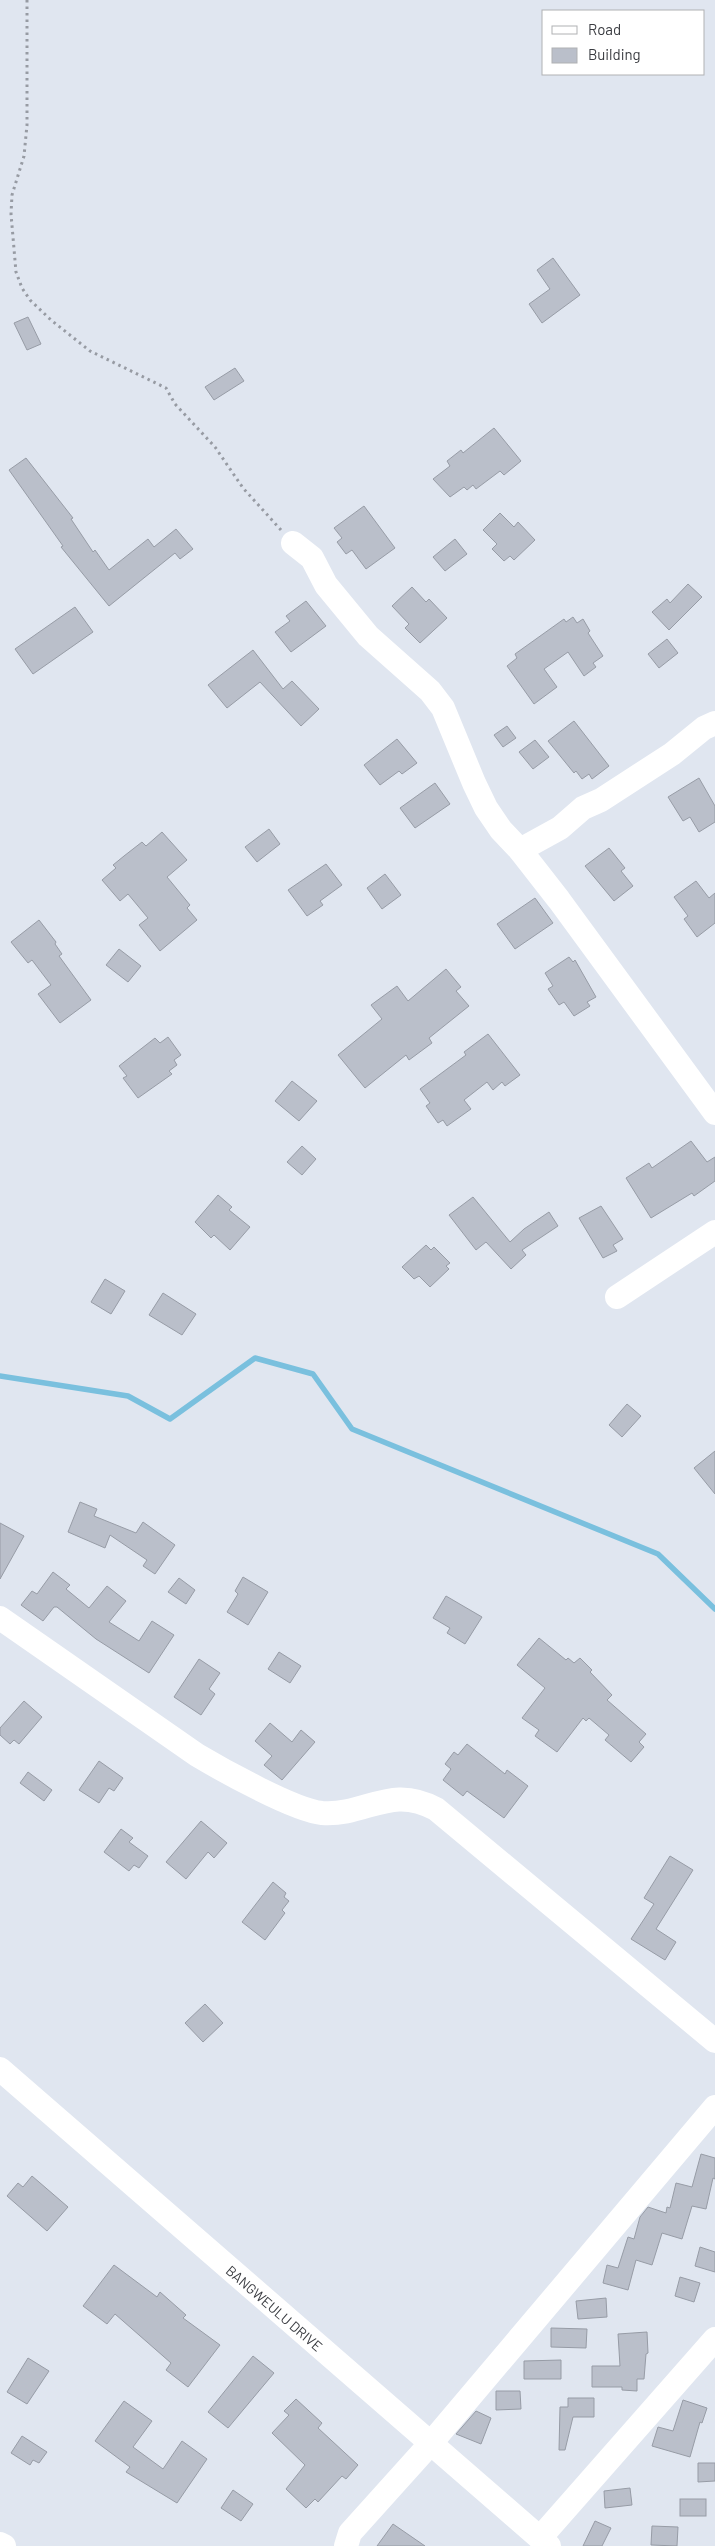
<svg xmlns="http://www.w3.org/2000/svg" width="715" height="2546" font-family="Barlow,sans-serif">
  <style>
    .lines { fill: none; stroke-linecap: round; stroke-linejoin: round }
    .stream { stroke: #7ac0de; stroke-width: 5.5 }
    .building { fill: #babfca; stroke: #979ca6 }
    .path { stroke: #979ba3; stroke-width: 3; stroke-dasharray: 2.5 4; stroke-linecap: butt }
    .minor { stroke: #fff; stroke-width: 24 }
    .labels { text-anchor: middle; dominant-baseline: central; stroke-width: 5; stroke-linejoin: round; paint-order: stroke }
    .street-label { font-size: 14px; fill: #3a3c41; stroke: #fff }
  </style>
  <rect width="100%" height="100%" fill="#e0e6f0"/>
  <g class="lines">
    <path class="stream" d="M 0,1376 L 128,1396 L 170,1419 L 255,1358 L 313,1374 L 352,1429 L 658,1554 L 715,1609"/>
  </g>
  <g class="building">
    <path d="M 553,258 L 580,295 L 542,323 L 529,304 L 550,289 L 537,270 Z"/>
    <path d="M 28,317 L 41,344 L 27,350 L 14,323 Z"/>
    <path d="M 235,368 L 244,381 L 214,400 L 205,387 Z"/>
    <path d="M 494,428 L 521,461 L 504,475 L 500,471 L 476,489 L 473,485 L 467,490 L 464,487 L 450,497 L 433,479 L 450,466 L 447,461 L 461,450 L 463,453 Z"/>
    <path d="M 26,458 L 73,518 L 71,519 L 93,552 L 95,550 L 109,570 L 148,539 L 154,547 L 176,529 L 193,549 L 180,559 L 175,553 L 109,606 L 61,547 L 63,546 L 9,470 Z"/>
    <path d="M 364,506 L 395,548 L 366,569 L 352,550 L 346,554 L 337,542 L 342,538 L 334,528 Z"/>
    <path d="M 500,513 L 514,527 L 518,522 L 535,540 L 514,560 L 510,556 L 504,561 L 492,549 L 497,544 L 483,530 Z"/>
    <path d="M 455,539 L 467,554 L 445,571 L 433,557 Z"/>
    <path d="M 688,584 L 702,597 L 669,630 L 652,612 L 667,599 L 670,603 Z"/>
    <path d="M 412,587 L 426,602 L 429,599 L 447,618 L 420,643 L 405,628 L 409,624 L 392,606 Z"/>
    <path d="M 306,601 L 326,626 L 291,652 L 275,632 L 290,621 L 286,616 Z"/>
    <path d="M 75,607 L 93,632 L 33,674 L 15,649 Z"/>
    <path d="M 573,617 L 577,623 L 583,619 L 590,631 L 588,633 L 603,656 L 593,663 L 596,667 L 584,676 L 568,652 L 544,669 L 557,687 L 534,704 L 507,666 L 517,658 L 515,654 L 564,619 L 566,622 Z"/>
    <path d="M 667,639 L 678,653 L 659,668 L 648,654 Z"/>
    <path d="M 253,650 L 283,689 L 292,681 L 319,709 L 301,726 L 260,682 L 227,708 L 208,685 Z"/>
    <path d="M 574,721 L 609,766 L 592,779 L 589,774 L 582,779 L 576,771 L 574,773 L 548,741 Z"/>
    <path d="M 507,726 L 516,738 L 503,747 L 494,735 Z"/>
    <path d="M 397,739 L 417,763 L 402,774 L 399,771 L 380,785 L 364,765 Z"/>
    <path d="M 535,740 L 549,757 L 533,769 L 519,752 Z"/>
    <path d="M 699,778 L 715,806 L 715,822 L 699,832 L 690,817 L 683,821 L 668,797 Z"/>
    <path d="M 435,783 L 450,804 L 415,828 L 400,808 Z"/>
    <path d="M 269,829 L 280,844 L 257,862 L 245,847 Z"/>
    <path d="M 162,832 L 187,860 L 167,877 L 190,905 L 187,908 L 197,920 L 160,951 L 139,925 L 148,918 L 128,894 L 120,901 L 102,880 L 116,868 L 113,865 L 124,856 L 142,842 L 146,846 Z"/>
    <path d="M 609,848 L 625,868 L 621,871 L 633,886 L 614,901 L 585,866 Z"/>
    <path d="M 326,864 L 342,885 L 320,901 L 323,905 L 307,916 L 288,890 Z"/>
    <path d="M 385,874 L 401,895 L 382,909 L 367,888 Z"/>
    <path d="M 696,881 L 709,898 L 715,893 L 715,923 L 697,937 L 684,919 L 688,916 L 674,897 Z"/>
    <path d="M 535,898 L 553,923 L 515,949 L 497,924 Z"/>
    <path d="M 39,920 L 56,942 L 55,944 L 62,954 L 59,956 L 91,1000 L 60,1023 L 38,994 L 51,985 L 32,960 L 28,963 L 11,942 Z"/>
    <path d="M 119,949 L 141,966 L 128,982 L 106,965 Z"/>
    <path d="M 569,957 L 573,962 L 575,960 L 596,997 L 587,1002 L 590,1006 L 574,1016 L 564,1002 L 559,1005 L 548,989 L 553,986 L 545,973 Z"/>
    <path d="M 446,969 L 461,987 L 456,991 L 469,1006 L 429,1038 L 432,1043 L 409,1060 L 406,1055 L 365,1088 L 338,1055 L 382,1019 L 371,1005 L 397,986 L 408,1001 Z"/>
    <path d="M 488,1034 L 520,1075 L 505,1086 L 502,1082 L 493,1090 L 487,1082 L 464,1100 L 471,1109 L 447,1126 L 443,1120 L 438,1123 L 426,1106 L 430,1103 L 420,1089 L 466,1055 L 464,1052 Z"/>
    <path d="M 168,1037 L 181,1055 L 174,1060 L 177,1065 L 169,1071 L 172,1074 L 138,1098 L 123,1078 L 127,1076 L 119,1066 L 155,1038 L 160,1043 Z"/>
    <path d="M 292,1081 L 317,1101 L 299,1121 L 275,1101 Z"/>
    <path d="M 691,1141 L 707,1162 L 715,1157 L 715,1181 L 694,1196 L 692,1193 L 651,1218 L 626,1178 L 649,1163 L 652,1168 Z"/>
    <path d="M 302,1146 L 316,1159 L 302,1175 L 287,1162 Z"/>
    <path d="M 218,1195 L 232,1207 L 229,1210 L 250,1227 L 230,1250 L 214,1235 L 211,1238 L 195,1222 Z"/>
    <path d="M 473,1197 L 510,1242 L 524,1229 L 549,1212 L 558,1226 L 522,1250 L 526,1255 L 511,1269 L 486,1242 L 476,1250 L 449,1215 Z"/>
    <path d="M 601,1206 L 623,1239 L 613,1245 L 617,1251 L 603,1258 L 579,1218 Z"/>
    <path d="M 426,1245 L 431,1250 L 434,1247 L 450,1263 L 446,1266 L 449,1269 L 430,1287 L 419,1276 L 414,1279 L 402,1267 Z"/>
    <path d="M 105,1279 L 125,1291 L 111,1314 L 91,1302 Z"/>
    <path d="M 163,1293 L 196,1314 L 182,1335 L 149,1315 Z"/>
    <path d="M 627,1404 L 641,1416 L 622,1437 L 609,1425 Z"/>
    <path d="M 715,1451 L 715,1494 L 694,1468 Z"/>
    <path d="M 80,1502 L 97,1509 L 94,1516 L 136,1533 L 143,1522 L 175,1545 L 155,1574 L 143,1566 L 147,1560 L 110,1535 L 105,1548 L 68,1532 Z"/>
    <path d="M 0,1523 L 24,1536 L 0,1579 Z"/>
    <path d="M 53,1572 L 70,1585 L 66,1589 L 89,1608 L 107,1586 L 126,1601 L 109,1622 L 139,1641 L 152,1621 L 174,1635 L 149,1673 L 96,1639 L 57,1607 L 54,1607 L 43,1621 L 21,1605 L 32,1591 L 37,1594 Z"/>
    <path d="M 243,1577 L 268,1592 L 248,1625 L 227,1612 L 238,1594 L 235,1591 Z"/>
    <path d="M 179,1578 L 195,1590 L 186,1604 L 168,1592 Z"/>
    <path d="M 446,1596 L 482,1617 L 465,1644 L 447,1633 L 450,1628 L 433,1618 Z"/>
    <path d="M 539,1638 L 566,1660 L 568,1658 L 574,1663 L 580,1658 L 592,1670 L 590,1672 L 612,1695 L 607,1700 L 646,1734 L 639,1742 L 644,1747 L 631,1762 L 605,1740 L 609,1735 L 589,1718 L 586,1721 L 583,1718 L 557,1752 L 535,1736 L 539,1730 L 522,1718 L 545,1688 L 517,1665 Z"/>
    <path d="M 279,1652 L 301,1666 L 290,1683 L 268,1669 Z"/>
    <path d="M 199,1659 L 220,1673 L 209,1689 L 215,1694 L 201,1715 L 174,1697 Z"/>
    <path d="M 24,1701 L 42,1717 L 19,1744 L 14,1740 L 10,1744 L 0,1735 L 0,1728 Z"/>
    <path d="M 270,1723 L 292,1742 L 301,1730 L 315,1742 L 282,1780 L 264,1765 L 272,1756 L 255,1741 Z"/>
    <path d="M 467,1744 L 505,1774 L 507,1770 L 528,1786 L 504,1818 L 467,1791 L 463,1796 L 443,1780 L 451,1769 L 445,1764 L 454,1752 L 458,1755 Z"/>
    <path d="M 99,1761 L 123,1778 L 114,1791 L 109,1788 L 99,1803 L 79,1790 Z"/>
    <path d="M 28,1772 L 52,1790 L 44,1801 L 20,1783 Z"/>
    <path d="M 201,1821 L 227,1843 L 214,1858 L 208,1852 L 186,1879 L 166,1862 Z"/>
    <path d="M 121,1829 L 133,1838 L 129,1842 L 148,1856 L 139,1868 L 134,1865 L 129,1871 L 104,1852 Z"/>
    <path d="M 670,1856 L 693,1870 L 656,1929 L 676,1942 L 665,1960 L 631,1939 L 654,1904 L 644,1898 Z"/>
    <path d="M 273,1882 L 286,1893 L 284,1897 L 289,1901 L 282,1910 L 285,1913 L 265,1940 L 242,1922 Z"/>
    <path d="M 205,2004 L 223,2023 L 203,2042 L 185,2023 Z"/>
    <path d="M 701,2154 L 715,2158 L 715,2179 L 713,2178 L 706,2209 L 692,2206 L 682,2239 L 662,2233 L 652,2265 L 636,2260 L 628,2290 L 603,2283 L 607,2265 L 618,2268 L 628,2237 L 634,2239 L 640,2217 L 648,2207 L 666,2213 L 667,2207 L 670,2208 L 676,2183 L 692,2187 Z"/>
    <path d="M 32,2176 L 68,2207 L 47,2231 L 7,2196 L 18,2183 L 23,2187 Z"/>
    <path d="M 700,2247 L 715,2252 L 715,2272 L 695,2266 Z"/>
    <path d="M 114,2265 L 157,2297 L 160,2292 L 186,2315 L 183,2318 L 220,2345 L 188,2387 L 166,2370 L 171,2363 L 115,2314 L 107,2324 L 83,2306 Z"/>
    <path d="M 680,2277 L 700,2283 L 694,2302 L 675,2296 Z"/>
    <path d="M 606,2298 L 607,2317 L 578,2319 L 576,2301 Z"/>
    <path d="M 551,2328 L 587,2329 L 586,2348 L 551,2347 Z"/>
    <path d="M 647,2332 L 648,2353 L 646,2354 L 644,2379 L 637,2379 L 637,2391 L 622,2390 L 622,2387 L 592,2387 L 592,2366 L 620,2366 L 618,2334 Z"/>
    <path d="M 253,2356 L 274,2373 L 228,2428 L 208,2412 Z"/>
    <path d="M 28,2358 L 49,2371 L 27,2404 L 7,2392 Z"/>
    <path d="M 561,2360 L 561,2379 L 524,2379 L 524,2361 Z"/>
    <path d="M 496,2391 L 520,2391 L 521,2409 L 496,2410 Z"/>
    <path d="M 568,2398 L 594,2398 L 594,2417 L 573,2417 L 565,2450 L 559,2450 L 560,2407 L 568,2407 Z"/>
    <path d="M 296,2399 L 322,2423 L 318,2428 L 358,2465 L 346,2479 L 342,2476 L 318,2502 L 315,2499 L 306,2508 L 286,2489 L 305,2465 L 272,2433 L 289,2415 L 284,2411 Z"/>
    <path d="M 683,2400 L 707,2408 L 702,2423 L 700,2422 L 690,2457 L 652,2446 L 658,2427 L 673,2431 Z"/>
    <path d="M 124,2401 L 152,2421 L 133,2447 L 163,2469 L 182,2441 L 207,2459 L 177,2503 L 126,2472 L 130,2467 L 95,2441 Z"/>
    <path d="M 476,2411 L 491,2418 L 481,2444 L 456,2434 Z"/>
    <path d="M 22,2436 L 47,2452 L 39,2463 L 33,2460 L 30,2465 L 11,2453 Z"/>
    <path d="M 698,2463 L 715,2463 L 715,2481 L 698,2482 Z"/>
    <path d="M 630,2488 L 632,2505 L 605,2508 L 604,2491 Z"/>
    <path d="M 233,2490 L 253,2504 L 241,2521 L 221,2508 Z"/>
    <rect x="680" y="2499" width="26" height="17"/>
    <path d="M 595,2521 L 611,2528 L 602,2546 L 583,2546 Z"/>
    <path d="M 393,2524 L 425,2546 L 377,2546 Z"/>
    <path d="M 652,2526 L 678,2527 L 677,2546 L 651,2545 Z"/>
  </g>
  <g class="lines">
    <path class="path" d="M 27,0 L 27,125 L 24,156 L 12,195 L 11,214 L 16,272 L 22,288 L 30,300 L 51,320 L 90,351 L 166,388 L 175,404 L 215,447 L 243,488 L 281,530"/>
    <g class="minor">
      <path d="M 293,543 L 312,558 L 326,585 L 368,636 L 430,691 L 443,708 L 474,783 L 486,808 L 501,830 L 520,850 L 559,900 L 715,1113"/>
      <path d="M 520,850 L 560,828 L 583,808 L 601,800 L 672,754 L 704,728 L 715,723"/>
      <path d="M 617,1297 L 715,1232"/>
      <path d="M 0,1618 L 197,1755 C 224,1771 294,1810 322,1813 C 367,1816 390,1784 436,1809 L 715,2041"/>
      <path id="s1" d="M 0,2069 L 549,2546"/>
      <path d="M 540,2538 L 715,2339"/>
      <path d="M 0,2544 L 4,2546"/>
      <path d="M 346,2546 L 350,2533 L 431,2443 L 715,2107"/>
    </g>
  </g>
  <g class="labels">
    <g class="street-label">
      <text stroke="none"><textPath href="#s1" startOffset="364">BANGWEULU DRIVE</textPath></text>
    </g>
  </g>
  <rect x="542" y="10" width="162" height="65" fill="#ffffff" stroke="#b0b1b3"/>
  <rect x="552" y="26" width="25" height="8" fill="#ffffff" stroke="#b0b1b3"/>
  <text x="588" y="35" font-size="15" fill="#3a3c41">Road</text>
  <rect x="552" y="48" width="25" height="15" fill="#babfca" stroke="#b0b1b3"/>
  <text x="588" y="60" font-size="15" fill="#3a3c41">Building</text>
</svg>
